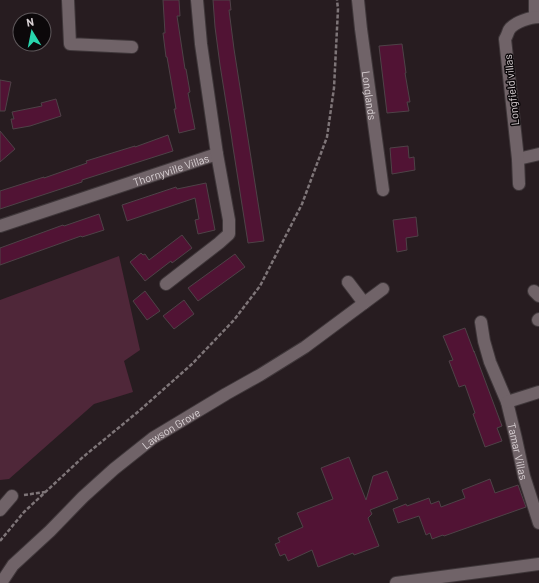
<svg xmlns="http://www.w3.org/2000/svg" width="539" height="583" font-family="Barlow,sans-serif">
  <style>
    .green { fill: #4f2739 }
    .building { fill: #511334; stroke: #4e4247 }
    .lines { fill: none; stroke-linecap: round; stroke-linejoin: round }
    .minor-casing { stroke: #3f373a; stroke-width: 14 }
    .path { stroke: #7e7578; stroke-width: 2.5; stroke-dasharray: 4 2; stroke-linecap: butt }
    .minor { stroke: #706368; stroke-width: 12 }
    .labels { text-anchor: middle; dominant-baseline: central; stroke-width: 3; stroke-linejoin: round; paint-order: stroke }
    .street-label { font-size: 11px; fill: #d9d1d4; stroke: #0c080a }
  </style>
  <rect width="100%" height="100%" fill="#271c20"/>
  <path class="green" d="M 119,256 L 140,350 L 124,361 L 133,392 L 94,404 L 9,479 L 0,480 L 0,300 Z"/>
  <g class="building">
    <path d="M 163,0 L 179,0 L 180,16 L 177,16 L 185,69 L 186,69 L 190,92 L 188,93 L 195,129 L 179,133 L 174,109 L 176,109 L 167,57 L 166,57 L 163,33 L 165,33 Z"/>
    <path d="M 213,0 L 230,0 L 231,10 L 229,10 L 234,49 L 264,241 L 248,243 L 232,141 L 232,140 L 220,65 L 215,27 Z"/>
    <path d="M 402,44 L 406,73 L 405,73 L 410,102 L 407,102 L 409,111 L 387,113 L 379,46 Z"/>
    <path d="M 0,80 L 11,82 L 5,111 L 0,111 Z"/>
    <path d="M 56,99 L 61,116 L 30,126 L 13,129 L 11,119 L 14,119 L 12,112 L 42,106 L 41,103 Z"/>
    <path d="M 0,131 L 15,149 L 0,162 Z"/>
    <path d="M 168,135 L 173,151 L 82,180 L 82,182 L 0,209 L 0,191 L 44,177 L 44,178 L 87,163 L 86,161 L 135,146 L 135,147 Z"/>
    <path d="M 408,146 L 409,158 L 414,157 L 415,170 L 392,174 L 390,148 Z"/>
    <path d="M 206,183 L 215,230 L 198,234 L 195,220 L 199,219 L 195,198 L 127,221 L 122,205 L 176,187 L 177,189 Z"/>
    <path d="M 99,214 L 104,230 L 82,237 L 81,236 L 0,265 L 0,248 L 63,225 L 64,226 Z"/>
    <path d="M 416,217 L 418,236 L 406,238 L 407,250 L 397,252 L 393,220 Z"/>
    <path d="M 182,235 L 192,248 L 172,263 L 171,261 L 145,281 L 130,262 L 141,253 L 143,255 L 145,254 L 149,260 Z"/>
    <path d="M 235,254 L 245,267 L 198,301 L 188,288 Z"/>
    <path d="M 145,291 L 160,311 L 147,320 L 133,301 Z"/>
    <path d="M 184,300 L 194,314 L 174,329 L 163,316 Z"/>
    <path d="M 465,328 L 474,352 L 474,351 L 502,426 L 497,428 L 502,441 L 485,447 L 473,414 L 475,413 L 465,385 L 459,387 L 449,361 L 453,360 L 443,336 Z"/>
    <path d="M 349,457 L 366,500 L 373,476 L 387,471 L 398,499 L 370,510 L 372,514 L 368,518 L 379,546 L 354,555 L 353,553 L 318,567 L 312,550 L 288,561 L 285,554 L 280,556 L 275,544 L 280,542 L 278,538 L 303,527 L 297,513 L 333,499 L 321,468 Z"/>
    <path d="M 490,479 L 495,493 L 518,485 L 526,507 L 444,536 L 443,535 L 432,539 L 430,533 L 426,535 L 419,516 L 398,523 L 393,509 L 406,504 L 407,506 L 429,498 L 431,504 L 439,501 L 441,507 L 465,498 L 462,490 Z"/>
  </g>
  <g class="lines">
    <defs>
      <g id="minor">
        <path d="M 68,0 L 70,44 L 132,47"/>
        <path id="s1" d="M 358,0 L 361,29 L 383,190"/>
        <path d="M 535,17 L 535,0"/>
        <path d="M 518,159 L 539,154"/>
        <path d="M 519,184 L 518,159 L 505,39 C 507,36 508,32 509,30 C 514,22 531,17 539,17"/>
        <path id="s2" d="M 0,226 L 217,154"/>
        <path d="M 348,282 L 364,303"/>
        <path d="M 166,284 L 219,243 L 229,234 L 229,220 L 217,154 L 201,44 L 197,0"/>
        <path d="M 534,291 L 539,296"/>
        <path d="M 538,320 L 539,319"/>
        <path id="s3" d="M 481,322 L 484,341 L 490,362 L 507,402 L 516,439 L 524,476 L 539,523"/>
        <path d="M 507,402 L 539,392"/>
        <path d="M 0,510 L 12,496"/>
        <path id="s4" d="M 1,583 L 13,565 L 50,531 L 83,497 L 114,469 L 153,438 L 226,394 L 260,375 L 305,347 L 383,289"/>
        <path d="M 396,583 L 539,564"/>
      </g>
    </defs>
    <use href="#minor" class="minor-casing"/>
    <g class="path">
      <path d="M 24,495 L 45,492"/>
      <path d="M 0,541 L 24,512 L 83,457 L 139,411 L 192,364 L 234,320 L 260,286 L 302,204 L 327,137 L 334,88 L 338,9 L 337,0"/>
    </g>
    <use href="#minor" class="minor"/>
  </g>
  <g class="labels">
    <g class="street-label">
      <text transform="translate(511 90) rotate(-96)">Longfield villas</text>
      <text stroke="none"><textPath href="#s1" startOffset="96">Longlands</textPath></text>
      <text stroke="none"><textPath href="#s2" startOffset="180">Thornyville Villas</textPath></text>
      <text stroke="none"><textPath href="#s4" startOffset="231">Lawson Grove</textPath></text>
      <text stroke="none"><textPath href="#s3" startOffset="135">Tamar Villas</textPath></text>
    </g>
  </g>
  <g transform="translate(32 32) rotate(350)"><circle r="19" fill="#0c080a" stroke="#5e585b"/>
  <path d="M0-3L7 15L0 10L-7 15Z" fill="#28d5ad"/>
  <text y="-6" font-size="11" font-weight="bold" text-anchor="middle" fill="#d9d1d4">N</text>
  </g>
</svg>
